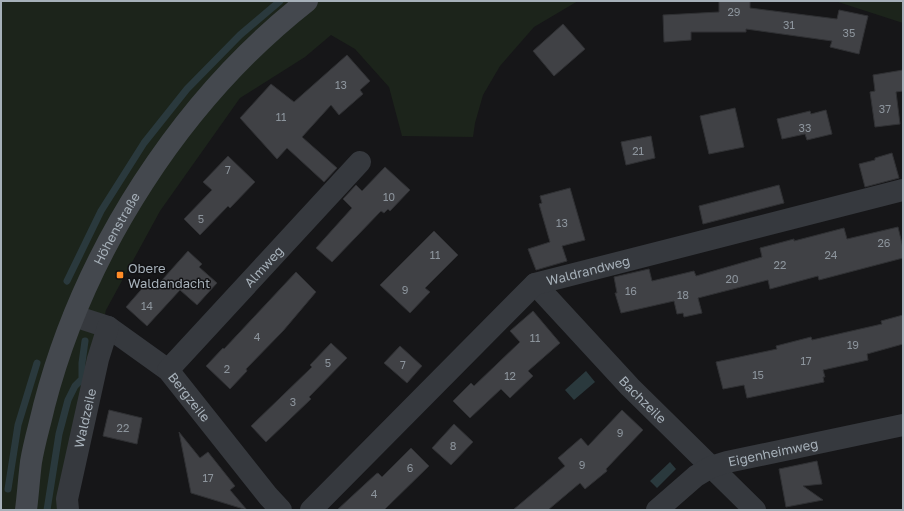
<svg xmlns="http://www.w3.org/2000/svg" width="904" height="511" font-family="'Golos Text',sans-serif">
  <style>
    .green { fill: #1c241b }
    .water { fill: #2a393d }
    .lines { fill: none; stroke-linecap: round; stroke-linejoin: round }
    .stream { stroke: #2a393d; stroke-width: 7 }
    .building { fill: #404145; stroke: #303134 }
    .street { stroke: #36393e; stroke-width: 22 }
    .secondary { stroke: #44484e; stroke-width: 22 }
    .poi-dot { fill: #ff8c27; stroke: #111113; stroke-width: 1.5 }
    .labels { text-anchor: middle; dominant-baseline: central; stroke-width: 3; stroke-linejoin: round; paint-order: stroke }
    .number-label { font-size: 11px; fill: #8c949c }
    .street-label { font-size: 13px; fill: #a6b0b9; stroke: #111113 }
    .poi-label { font-size: 13px; fill: #a6b0b9; stroke: #111113; text-anchor: start }
  </style>
  <rect width="100%" height="100%" fill="#161618"/>
  <g class="green">
    <path d="M 1,1 L 578,1 L 534,27 L 500,66 L 483,95 L 475,123 L 473,137 L 402,136 L 389,87 L 355,49 L 331,35 L 305,57 L 240,98 L 160,211 L 106,310 L 58,510 L 1,510 Z"/>
    <path d="M 835,1 L 903,1 L 903,23 Z"/>
  </g>
  <g class="water">
    <path d="M 586,371 L 595,382 L 574,400 L 565,390 Z"/>
    <path d="M 670,462 L 676,469 L 657,488 L 650,481 Z"/>
  </g>
  <g class="lines">
    <g class="stream">
      <path d="M 67,281 L 101,211 L 144,143 L 187,89 L 240,35 L 280,1"/>
      <path d="M 8,489 L 18,425 L 37,363"/>
      <path d="M 47,510 L 59,434 L 68,400 L 75,386 L 82,379 L 82,363 L 85,341"/>
    </g>
  </g>
  <g class="building">
    <path d="M 719,1 L 750,1 L 750,8 L 837,19 L 839,10 L 868,16 L 859,54 L 830,47 L 832,41 L 746,29 L 746,32 L 691,32 L 691,40 L 664,42 L 663,15 L 719,12 Z"/>
    <path d="M 563,24 L 585,49 L 554,76 L 533,51 Z"/>
    <path d="M 347,55 L 370,81 L 360,90 L 363,94 L 339,115 L 331,105 L 302,137 L 337,168 L 324,182 L 287,148 L 277,159 L 240,118 L 271,84 L 294,102 Z"/>
    <path d="M 903,70 L 903,91 L 896,92 L 900,124 L 875,127 L 870,92 L 875,91 L 873,75 Z"/>
    <path d="M 735,108 L 744,147 L 709,154 L 700,116 Z"/>
    <path d="M 826,110 L 832,134 L 807,140 L 805,134 L 782,139 L 777,119 L 810,111 L 811,114 Z"/>
    <path d="M 651,136 L 655,158 L 626,165 L 621,142 Z"/>
    <path d="M 892,153 L 899,178 L 865,187 L 859,164 L 875,160 L 875,158 Z"/>
    <path d="M 228,156 L 255,182 L 230,208 L 228,206 L 200,235 L 184,219 L 212,190 L 203,182 Z"/>
    <path d="M 385,167 L 410,190 L 390,211 L 388,209 L 384,213 L 381,211 L 332,262 L 316,248 L 352,208 L 343,199 L 356,185 L 362,191 Z"/>
    <path d="M 779,185 L 784,203 L 703,224 L 699,206 Z"/>
    <path d="M 570,188 L 585,240 L 562,246 L 567,261 L 536,270 L 528,249 L 550,242 L 539,204 L 542,203 L 540,196 Z"/>
    <path d="M 898,227 L 903,248 L 903,258 L 819,280 L 818,276 L 770,289 L 768,280 L 698,298 L 702,313 L 684,317 L 683,313 L 677,314 L 674,301 L 621,313 L 615,293 L 617,293 L 614,277 L 649,269 L 652,281 L 694,271 L 696,276 L 762,257 L 760,248 L 794,239 L 794,241 L 844,228 L 847,239 Z"/>
    <path d="M 434,231 L 458,255 L 425,288 L 430,292 L 410,313 L 380,285 Z"/>
    <path d="M 188,251 L 202,264 L 199,267 L 217,283 L 197,305 L 180,290 L 147,326 L 126,307 L 147,283 L 154,289 Z"/>
    <path d="M 296,272 L 316,292 L 283,331 L 246,369 L 247,371 L 230,389 L 206,366 L 223,348 L 224,349 Z"/>
    <path d="M 533,311 L 560,343 L 528,371 L 533,376 L 510,398 L 501,389 L 470,418 L 453,401 L 471,383 L 474,386 L 520,342 L 510,331 Z"/>
    <path d="M 903,315 L 903,344 L 867,354 L 868,360 L 823,370 L 825,377 L 823,377 L 824,382 L 747,398 L 744,385 L 723,389 L 716,362 L 777,349 L 776,346 L 811,337 L 812,340 L 882,324 L 881,321 Z"/>
    <path d="M 331,343 L 347,358 L 309,397 L 311,399 L 266,442 L 251,426 L 312,367 L 310,365 Z"/>
    <path d="M 400,346 L 422,366 L 407,383 L 384,363 Z"/>
    <path d="M 109,410 L 142,418 L 137,444 L 103,436 Z"/>
    <path d="M 622,410 L 643,430 L 606,469 L 607,471 L 585,489 L 580,483 L 548,510 L 513,510 L 565,466 L 558,458 L 581,438 L 588,446 Z"/>
    <path d="M 454,424 L 473,442 L 451,465 L 432,448 Z"/>
    <path d="M 179,432 L 200,458 L 208,452 L 235,486 L 230,490 L 247,510 L 191,493 Z"/>
    <path d="M 411,448 L 429,466 L 384,510 L 337,510 L 376,474 L 378,473 L 382,477 Z"/>
    <path d="M 817,461 L 822,484 L 803,486 L 823,500 L 786,507 L 779,469 Z"/>
  </g>
  <g class="lines">
    <g class="street">
      <path id="s1" d="M 535,284 L 630,387 L 755,510"/>
      <path id="s2" d="M 74,316 L 108,327 L 168,370 L 268,496 L 281,510"/>
      <path id="s3" d="M 168,370 L 360,162"/>
      <path id="s4" d="M 68,510 L 67,499 L 98,359 L 108,327"/>
      <path id="s5" d="M 311,510 L 535,284 L 903,190"/>
      <path id="s6" d="M 657,510 L 696,476 L 711,467 L 727,462 L 903,425"/>
    </g>
    <path class="secondary" id="s7" d="M 26,510 C 28,494 29,478 31,462 C 34,443 40,424 44,406 C 84,251 181,100 307,1"/>
  </g>
  <rect class="poi-dot" x="116" y="271" width="8" height="8" rx="2"/>
  <g class="labels">
    <g class="number-label">
      <text x="734" y="11">29</text>
      <text x="789" y="24">31</text>
      <text x="849" y="32">35</text>
      <text x="341" y="84">13</text>
      <text x="885" y="108">37</text>
      <text x="281" y="116">11</text>
      <text x="805" y="127">33</text>
      <text x="638" y="150">21</text>
      <text x="228" y="169">7</text>
      <text x="389" y="196">10</text>
      <text x="201" y="218">5</text>
      <text x="562" y="222">13</text>
      <text x="884" y="242">26</text>
      <text x="435" y="254">11</text>
      <text x="831" y="254">24</text>
      <text x="780" y="264">22</text>
      <text x="732" y="278">20</text>
      <text x="405" y="289">9</text>
      <text x="631" y="290">16</text>
      <text x="683" y="294">18</text>
      <text x="147" y="305">14</text>
      <text x="257" y="336">4</text>
      <text x="535" y="337">11</text>
      <text x="853" y="344">19</text>
      <text x="806" y="360">17</text>
      <text x="328" y="362">5</text>
      <text x="403" y="364">7</text>
      <text x="227" y="368">2</text>
      <text x="758" y="374">15</text>
      <text x="510" y="375">12</text>
      <text x="293" y="401">3</text>
      <text x="123" y="427">22</text>
      <text x="620" y="432">9</text>
      <text x="453" y="445">8</text>
      <text x="582" y="464">9</text>
      <text x="410" y="467">6</text>
      <text x="208" y="477">17</text>
      <text x="374" y="493">4</text>
    </g>
    <g class="street-label">
      <text stroke="none"><textPath href="#s7" startOffset="298">Höhenstraße</textPath></text>
      <text stroke="none"><textPath href="#s3" startOffset="141">Almweg</textPath></text>
      <text stroke="none"><textPath href="#s5" startOffset="373">Waldrandweg</textPath></text>
      <text stroke="none"><textPath href="#s2" startOffset="144">Bergzeile</textPath></text>
      <text stroke="none"><textPath href="#s1" startOffset="158">Bachzeile</textPath></text>
      <text stroke="none"><textPath href="#s4" startOffset="94">Waldzeile</textPath></text>
      <text stroke="none"><textPath href="#s6" startOffset="133">Eigenheimweg</textPath></text>
    </g>
    <g class="poi-label">
      <text x="128" y="268">Obere<tspan x="128" dy="15">Waldandacht</tspan></text>
    </g>
  </g>
  <rect width="904" height="511" fill="none" stroke="#a6b0b9" stroke-width="4"/>
</svg>
